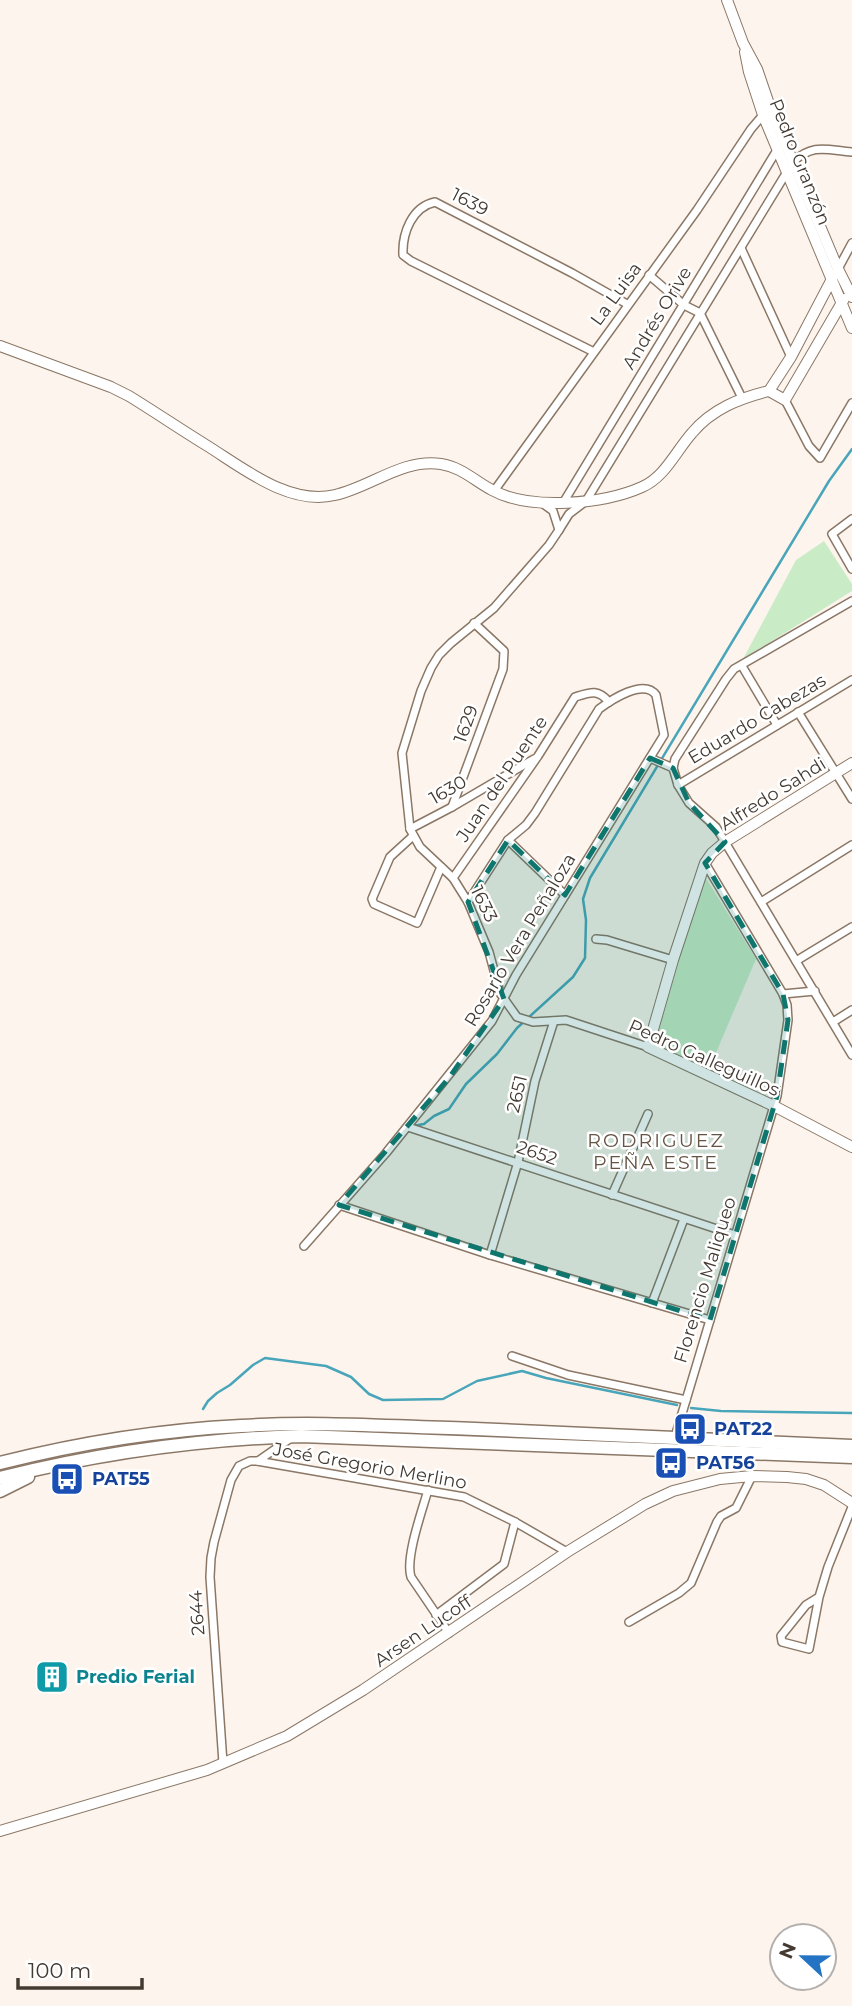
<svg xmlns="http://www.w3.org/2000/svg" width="852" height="2006" font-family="Montserrat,sans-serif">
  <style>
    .green { fill: #c9ecc6 }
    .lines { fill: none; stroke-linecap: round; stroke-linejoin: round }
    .stream { stroke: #49a5ba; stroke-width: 2.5 }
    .street-casing { stroke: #8b7766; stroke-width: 10 }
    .secondary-casing { stroke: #8b7766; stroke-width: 12 }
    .highway-casing { stroke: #8b7766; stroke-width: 15 }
    .street { stroke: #fff; stroke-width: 7 }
    .secondary { stroke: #fff; stroke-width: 10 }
    .highway { stroke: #fff; stroke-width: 12 }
    .marked { fill: #0f766e; fill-opacity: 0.2; stroke: #0f766e; stroke-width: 5; stroke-dasharray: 14 9; stroke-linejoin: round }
    .labels { text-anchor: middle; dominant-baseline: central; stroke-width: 5; stroke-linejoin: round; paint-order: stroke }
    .street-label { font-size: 18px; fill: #433a32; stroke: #fff }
    .transit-label { font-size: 18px; font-weight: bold; fill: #164399; stroke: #fff; text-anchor: start }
    .culture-label { font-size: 18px; font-weight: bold; fill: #0d838f; stroke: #fff; text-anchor: start }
    .neighbourhood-label { font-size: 19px; letter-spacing: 2px; fill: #655343; stroke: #fff }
  </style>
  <rect width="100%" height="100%" fill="#fdf5ed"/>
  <g class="green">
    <path d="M 824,541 L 852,584 L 852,591 L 743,659 L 796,560 Z"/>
    <path d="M 704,875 L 756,959 L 709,1069 L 655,1044 Z"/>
  </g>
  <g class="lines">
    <g class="stream">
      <path d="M 413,1126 L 424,1124 L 434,1116 L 449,1109 L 466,1084 L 497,1054 L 517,1028 L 573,977 L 585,958 L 586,920 L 583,899 L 590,878 L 829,481 L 852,449"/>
      <path d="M 691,1408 L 721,1411 L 852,1413"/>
      <path d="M 203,1409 L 208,1401 L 217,1393 L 230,1385 L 253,1365 L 265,1358 L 326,1366 L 351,1377 L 369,1394 L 383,1400 L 443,1399 L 477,1381 L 522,1371 L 546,1378 L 677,1405"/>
    </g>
    <defs>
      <g id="street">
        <path d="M 741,248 L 791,357"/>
        <path d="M 838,269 L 852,243"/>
        <path d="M 649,275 L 684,305 L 700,313 L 742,398"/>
        <path d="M 594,352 L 411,261 L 403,255 C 402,233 412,207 435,202 L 572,273 L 627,304"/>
        <path d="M 785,400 L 809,446 L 820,458 L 852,403"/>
        <path d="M 494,491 L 697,210 L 751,129 L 763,115"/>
        <path d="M 542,503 L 553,511 L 559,530 L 549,545 L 494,608 L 451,643 L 439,655 L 431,668 L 421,691 L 402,753 L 410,829 L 420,847 L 453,878 L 468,902 L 489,952 L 500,993 L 517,1017 L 533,1022 L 566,1020 L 648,1047"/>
        <path d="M 563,503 L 777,150"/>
        <path d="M 852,519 L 832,534 L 852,569"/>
        <path d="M 559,530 L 569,514 L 586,501 L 793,162 C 813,143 827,150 852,152"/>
        <path d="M 742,666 L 777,725"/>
        <path d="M 798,712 L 852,799"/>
        <path d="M 650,758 L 673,768 L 678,785 L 689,803 L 716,827 L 852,1055"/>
        <path d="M 673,768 L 675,759 L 726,679 L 734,669 L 852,601"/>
        <path d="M 678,785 L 852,680"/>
        <path d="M 452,807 L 503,669 L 504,651 L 474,623"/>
        <path d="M 410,829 L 452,807 L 534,759"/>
        <path d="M 413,836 L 390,857 L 372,899 L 374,904 L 417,923 L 441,867"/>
        <path d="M 508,840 L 565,895"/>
        <path d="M 453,878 L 538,756 L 575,697 C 591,692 598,689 609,702"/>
        <path d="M 761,902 L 852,845"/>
        <path d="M 596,939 L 607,940 L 673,960"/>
        <path d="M 796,961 L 852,927"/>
        <path d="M 783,994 L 815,991"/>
        <path d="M 833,1022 L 852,1010"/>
        <path d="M 408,1127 L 735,1235"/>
        <path d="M 612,1195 L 648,1114"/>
        <path d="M 339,1205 L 490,1255 L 710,1320"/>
        <path d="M 304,1246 L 386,1153 L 492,1021 L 516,975 L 664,735 L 656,695 C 644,678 611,700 599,709 L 535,813 L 526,825 L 508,840 L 468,902"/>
        <path d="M 490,1255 L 518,1162 L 535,1081 L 554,1021"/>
        <path d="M 652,1303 L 684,1219"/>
        <path d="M 512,1356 L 568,1375 L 686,1400"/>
        <path d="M 675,1437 L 777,1096 L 788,1020 L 787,1005 L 783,994 L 705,863"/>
        <path d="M 258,1461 L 291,1438"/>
        <path d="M 428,1490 C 422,1511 405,1558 411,1577 L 449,1633"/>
        <path d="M 819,1597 L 806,1605 L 781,1636 L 782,1642 L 809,1649 L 819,1597 L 828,1567 L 852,1507"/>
        <path d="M 436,1615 L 504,1564 L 515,1522"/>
        <path d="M 629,1622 L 679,1593 L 691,1583 L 717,1522 L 721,1516 L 736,1508 L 752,1476"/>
        <path d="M 223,1763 L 210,1577 L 211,1558 L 214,1542 L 231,1480 L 239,1466 L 250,1461 L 257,1461 L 464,1497 L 515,1522 L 567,1552"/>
      </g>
      <g id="secondary">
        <path d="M 727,0 L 743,43 L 757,69 L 770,107 L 838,269 L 852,297"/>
        <path d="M 745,52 L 749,72 L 763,115 L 852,328"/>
        <path d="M 0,346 L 111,387 L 129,396 C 155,412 180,429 206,445 C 243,468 289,506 335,495 C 371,487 403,458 441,464 C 461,467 475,481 492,490 C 530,511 604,504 642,487 C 665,477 676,451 692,433 C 712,409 740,398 769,391"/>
        <path d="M 769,391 L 785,400 L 844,299"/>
        <path d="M 769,391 L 791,357 L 834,275"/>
        <path d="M 852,763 L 725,842 L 712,853 L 705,863 L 673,960 L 648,1047 L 774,1106 L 852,1147"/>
        <path d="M 0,1831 L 207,1770 L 287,1736 L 363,1690 L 567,1552 L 645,1504 L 673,1491 L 720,1479 L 752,1476 L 787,1477 L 806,1479 L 824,1485 L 852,1503"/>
      </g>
      <g id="highway">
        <path d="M 0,1463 C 79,1443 160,1430 241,1426 C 319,1421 397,1427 475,1429 C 601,1434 726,1441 852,1446"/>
        <path d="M 0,1478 C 99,1453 199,1439 301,1436 L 852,1457"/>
        <path d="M 0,1491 L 28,1477"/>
      </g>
    </defs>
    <use href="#street" class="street-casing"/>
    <use href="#secondary" class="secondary-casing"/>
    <use href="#highway" class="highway-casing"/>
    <use href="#street" class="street"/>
    <use href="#secondary" class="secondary"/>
    <use href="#highway" class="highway"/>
  </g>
  <path class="marked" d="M 650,758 L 673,768 L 689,803 L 725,842 L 705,863 L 783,994 L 788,1020 L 777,1096 L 710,1320 L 339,1205 L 449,1078 L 504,999 L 468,902 L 508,840 L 565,895 Z"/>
  <defs>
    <symbol id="bus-square" viewBox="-11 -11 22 22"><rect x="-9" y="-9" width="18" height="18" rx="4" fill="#1a4fb4" stroke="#fff"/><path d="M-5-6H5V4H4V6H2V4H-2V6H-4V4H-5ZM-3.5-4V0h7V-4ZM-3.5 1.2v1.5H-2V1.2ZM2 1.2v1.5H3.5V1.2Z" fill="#fff"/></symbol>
    <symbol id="building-square" viewBox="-11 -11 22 22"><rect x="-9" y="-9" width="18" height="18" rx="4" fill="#0f9aa8" stroke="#fff"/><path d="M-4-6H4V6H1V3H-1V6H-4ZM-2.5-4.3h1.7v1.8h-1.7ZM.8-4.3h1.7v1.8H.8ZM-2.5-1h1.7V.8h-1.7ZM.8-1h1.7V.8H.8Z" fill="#fff"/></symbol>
  </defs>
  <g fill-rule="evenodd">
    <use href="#bus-square" x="671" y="1410" width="38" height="38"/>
    <use href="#bus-square" x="652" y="1444" width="38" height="38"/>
    <use href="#bus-square" x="48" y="1460" width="38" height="38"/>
    <use href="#building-square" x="33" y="1658" width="38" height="38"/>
  </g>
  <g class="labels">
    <g class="street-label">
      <text transform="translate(800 162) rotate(68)">Pedro Granzón</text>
      <text transform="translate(470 202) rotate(27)">1639</text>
      <text transform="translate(616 294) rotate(-54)">La Luisa</text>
      <text transform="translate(657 318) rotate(-59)">Andrés Orive</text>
      <text transform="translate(757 719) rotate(-31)">Eduardo Cabezas</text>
      <text transform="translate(466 724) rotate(-70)">1629</text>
      <text transform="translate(502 779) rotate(-56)">Juan del Puente</text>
      <text transform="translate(448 790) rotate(-30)">1630</text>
      <text transform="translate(773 794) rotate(-32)">Alfredo Sahdi</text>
      <text transform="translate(484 904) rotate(64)">1633</text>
      <text transform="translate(520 940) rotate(-59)">Rosario Vera Peñaloza</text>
      <text transform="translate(704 1058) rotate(24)">Pedro Galleguillos</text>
      <text transform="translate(517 1094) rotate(-77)">2651</text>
      <text transform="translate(537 1153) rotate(19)">2652</text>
      <text transform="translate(705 1280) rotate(-73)">Florencio Maliqueo</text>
      <text transform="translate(370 1466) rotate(10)">José Gregorio Merlino</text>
      <text transform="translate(197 1613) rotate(-94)">2644</text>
      <text transform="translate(423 1631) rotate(-34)">Arsen Lucoff</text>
    </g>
    <g class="transit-label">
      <text x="714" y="1429">PAT22</text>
      <text x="696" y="1463">PAT56</text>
      <text x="92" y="1479">PAT55</text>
    </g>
    <g class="culture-label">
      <text x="76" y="1677">Predio Ferial</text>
    </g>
    <g class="neighbourhood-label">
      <text x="656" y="1140">RODRIGUEZ<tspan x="656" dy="22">PEÑA ESTE</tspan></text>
    </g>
  </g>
  <g transform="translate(803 1957) rotate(292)"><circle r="33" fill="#ffffff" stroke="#b4b0ad" stroke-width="2"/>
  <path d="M0-5L12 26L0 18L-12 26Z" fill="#2474c3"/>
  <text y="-10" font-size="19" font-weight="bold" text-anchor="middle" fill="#433a32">N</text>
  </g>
  <path d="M18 1978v10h124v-10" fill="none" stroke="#433a32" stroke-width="3.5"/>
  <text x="28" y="1978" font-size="21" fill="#433a32" stroke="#ffffff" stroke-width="5" paint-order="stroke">100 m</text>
</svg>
